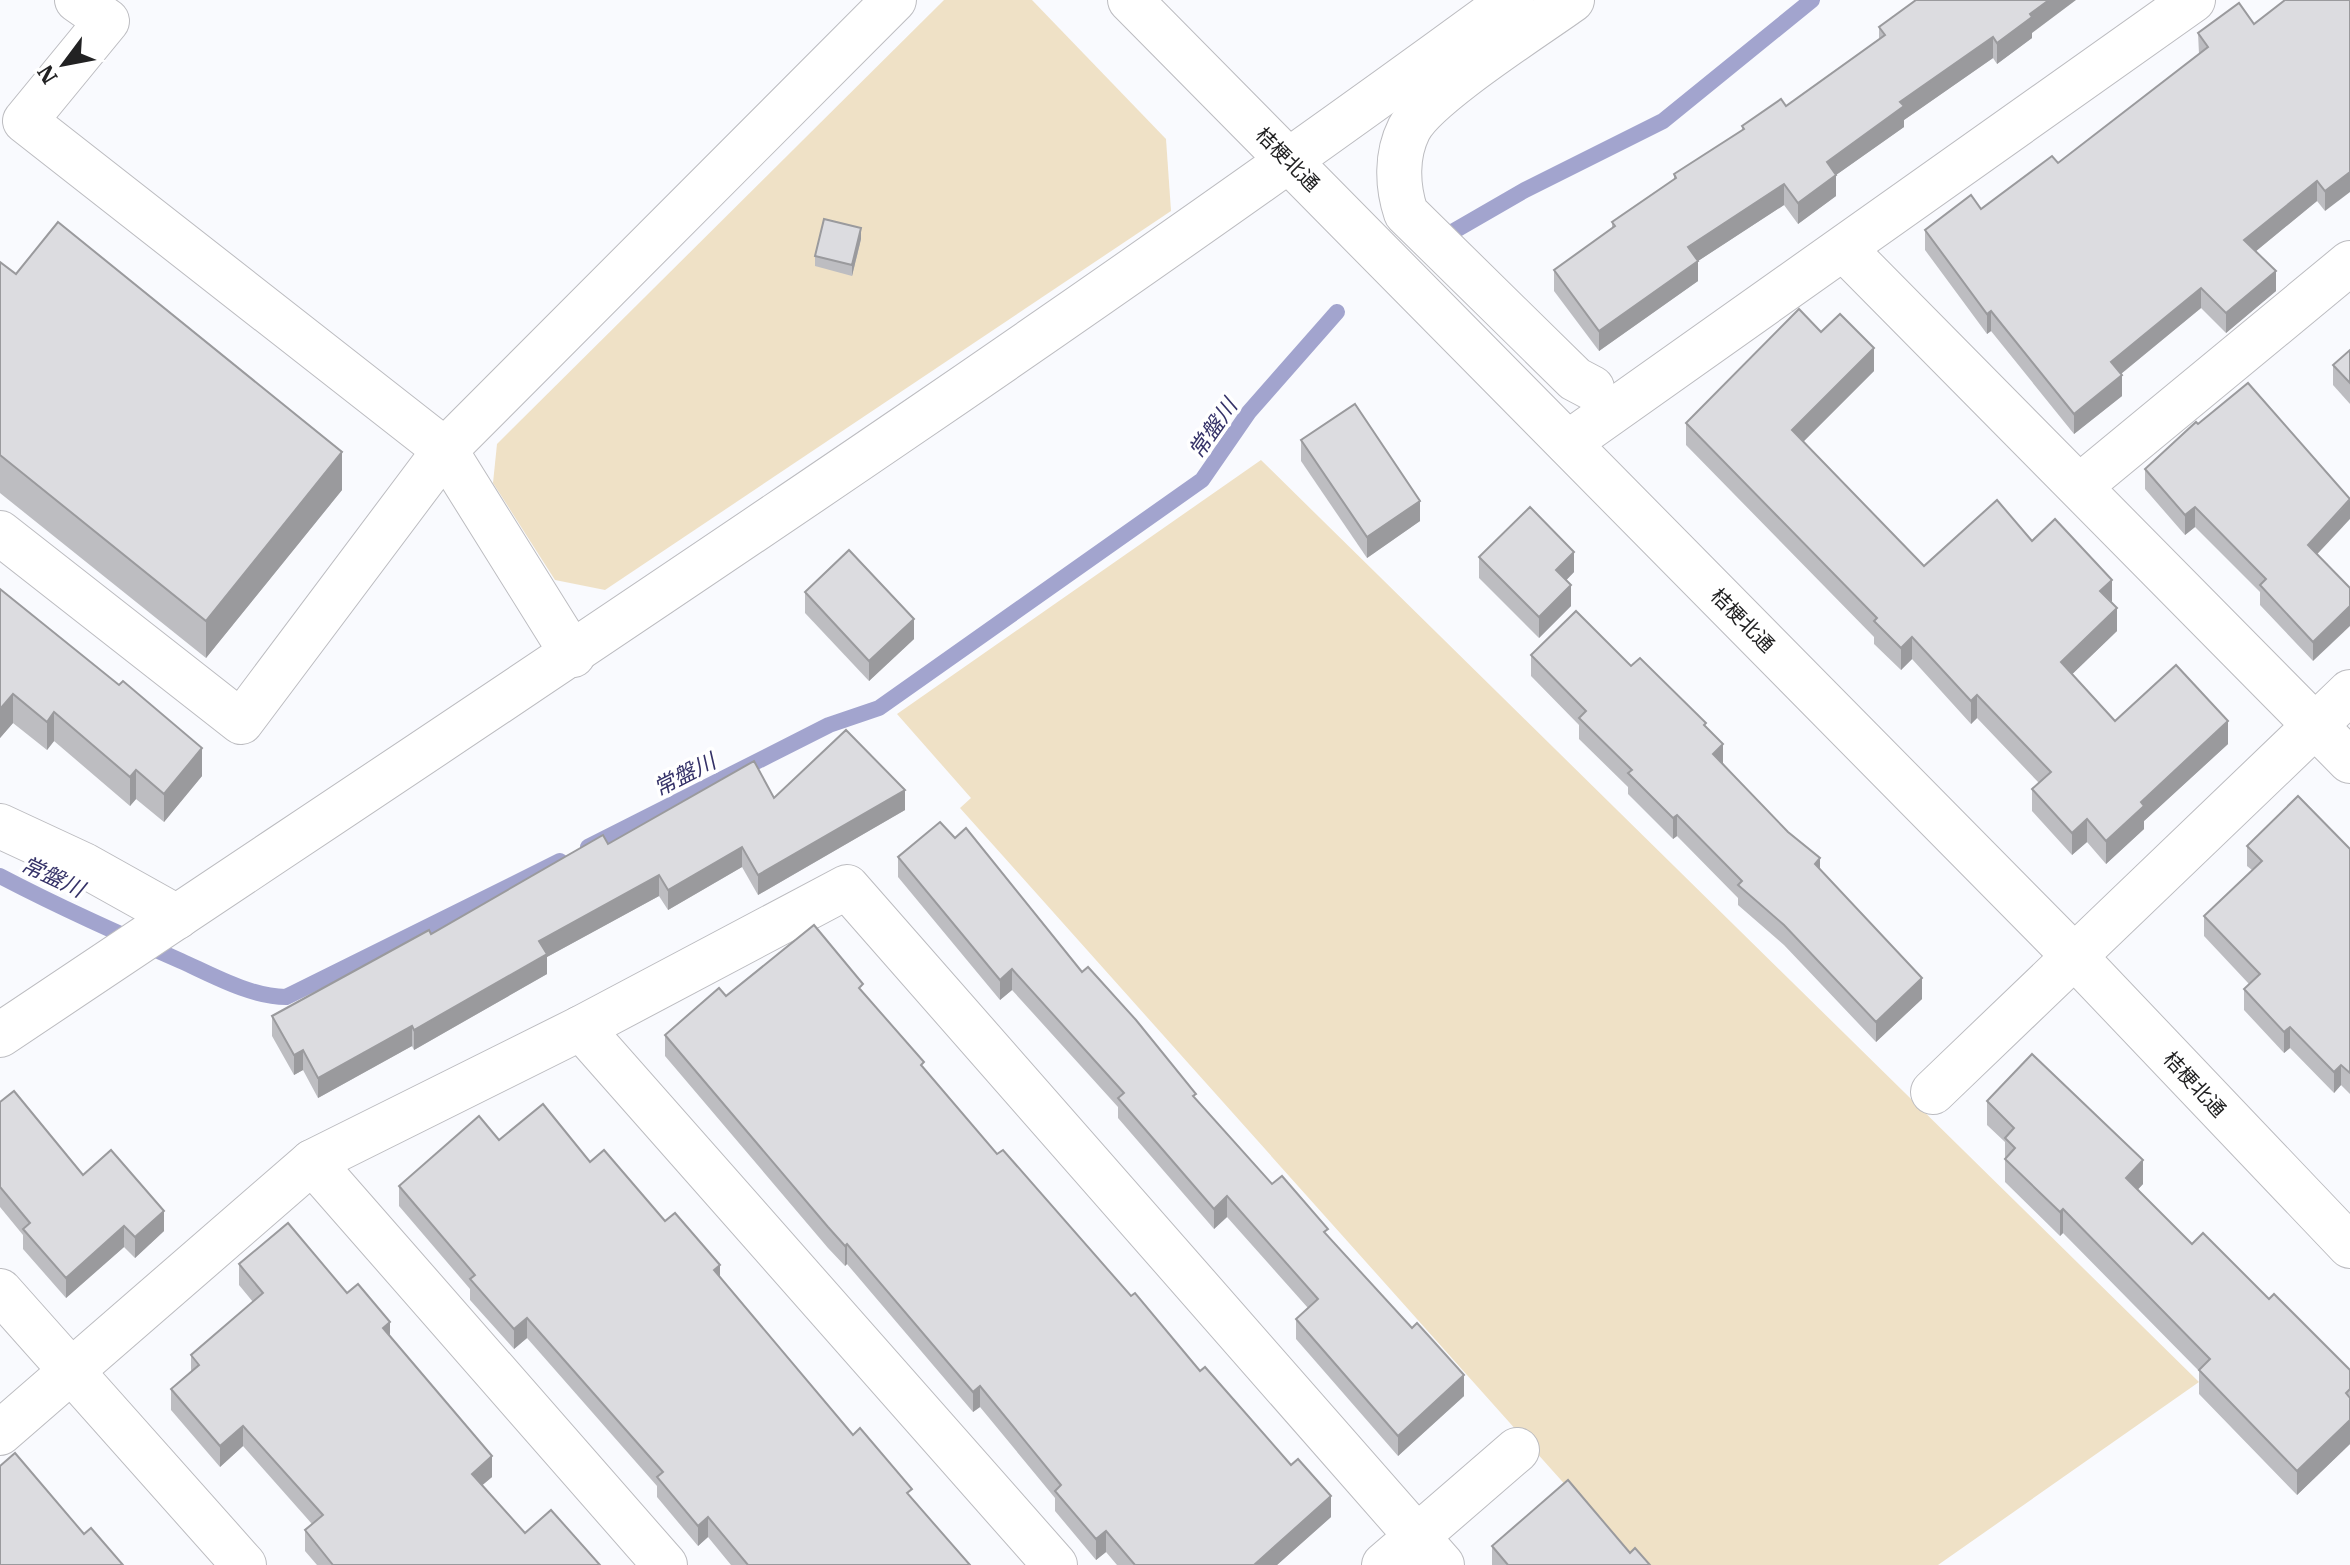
<svg xmlns="http://www.w3.org/2000/svg" width="2350" height="1565" font-family="'IBM Plex Serif','Noto Sans JP',serif">
  <style>
    .green { fill: #efe1c6 }
    .lines { fill: none; stroke-linecap: round; stroke-linejoin: round }
    .stream { stroke: #a2a4ce; stroke-width: 16 }
    .minor-casing { stroke: #bcbcc0; stroke-width: 46 }
    .minor { stroke: #fff; stroke-width: 44 }
    .wall { fill: #bdbdc1 }
    .shaded-wall { fill: #9a9a9d }
    .building { fill: #dcdce0; stroke: #9a9a9d; stroke-width: 2 }
    .labels { text-anchor: middle; dominant-baseline: central; stroke-width: 7; stroke-linejoin: round; paint-order: stroke }
    .street-label { font-size: 20px; fill: #222223; stroke: #fff }
    .water-label { font-size: 22px; font-style: italic; fill: #353268; stroke: #fff }
  </style>
  <rect width="100%" height="100%" fill="#f9fafe"/>
  <g class="green">
    <path d="M 944,0 L 1032,0 L 1166,139 L 1171,211 L 605,590 L 555,580 L 493,483 L 497,444 Z"/>
    <path d="M 1261,460 L 2199,1382 L 1938,1565 L 1637,1565 L 960,808 L 971,798 L 897,714 Z"/>
  </g>
  <g class="lines">
    <g class="stream">
      <path d="M 1454,231 L 1525,190 L 1663,121 L 1812,0"/>
      <path d="M 588,847 L 829,725 L 879,708 L 1202,480 L 1249,412 L 1337,312"/>
      <path d="M 0,876 C 59,907 120,934 181,961 C 212,975 251,997 286,997 L 560,861"/>
    </g>
    <defs>
      <g id="minor">
        <path d="M 1130,0 L 2074,956 L 2350,1246"/>
        <path d="M 1572,0 C 1536,26 1427,95 1409,129 C 1396,155 1397,186 1406,213 L 1575,379 L 1592,388"/>
        <path d="M 1845,250 L 2350,761"/>
        <path d="M 1568,443 L 2193,0"/>
        <path d="M 2080,486 L 2350,263"/>
        <path d="M 0,533 L 241,722 L 445,450 L 25,121 L 107,21 L 77,0"/>
        <path d="M 573,655 L 445,450 L 894,0"/>
        <path d="M 0,826 L 84,865 L 177,917"/>
        <path d="M 581,1028 L 1055,1565"/>
        <path d="M 0,1035 C 507,695 1019,361 1511,0"/>
        <path d="M 1933,1092 L 2350,692"/>
        <path d="M 312,1162 L 665,1565"/>
        <path d="M 0,1291 L 244,1565"/>
        <path d="M 0,1433 L 312,1162 L 581,1028 L 847,887 L 1442,1565"/>
        <path d="M 1384,1565 L 1517,1450"/>
      </g>
    </defs>
    <use href="#minor" class="minor-casing"/>
    <use href="#minor" class="minor"/>
  </g>
  <g class="wall">
    <path d="M 2350,0 L 2325,211 L 2317,201 L 2256,251 L 2276,291 L 2226,333 L 2201,308 L 2121,374 L 2122,396 L 2074,434 L 1991,331 L 1987,334 L 1925,250 L 1925,230 L 1981,209 L 2058,163 L 2199,54 L 2198,33 L 2254,24 Z"/>
    <path d="M 1879,27 L 2032,33 L 2032,38 L 1997,64 L 1993,58 L 1904,120 L 1904,127 L 1836,175 L 1836,196 L 1798,224 L 1784,205 L 1698,261 L 1698,281 L 1599,351 L 1554,291 L 1554,270 L 1612,229 L 1612,222 L 1674,180 L 1674,174 L 1742,131 L 1742,126 L 1786,106 L 1879,39 Z"/>
    <path d="M 861,239 L 852,276 L 815,266 L 815,256 Z"/>
    <path d="M 0,262 L 16,274 L 342,490 L 206,658 L 0,493 Z"/>
    <path d="M 1821,332 L 1874,371 L 1803,442 L 1924,566 L 2032,541 L 2112,603 L 2117,631 L 2072,674 L 2115,721 L 2228,744 L 2144,821 L 2144,829 L 2106,864 L 2087,842 L 2072,855 L 2032,811 L 2032,789 L 2039,783 L 1977,718 L 1971,724 L 1912,659 L 1901,670 L 1874,644 L 1874,637 L 1686,445 L 1686,423 Z"/>
    <path d="M 2350,350 L 2350,404 L 2333,385 L 2333,365 Z"/>
    <path d="M 1301,440 L 1420,521 L 1367,558 L 1301,461 Z"/>
    <path d="M 2145,469 L 2317,554 L 2313,661 L 2260,605 L 2260,592 L 2195,527 L 2185,535 L 2145,489 Z"/>
    <path d="M 1479,557 L 1574,572 L 1566,580 L 1571,606 L 1539,638 L 1479,578 Z"/>
    <path d="M 0,590 L 202,776 L 164,822 L 136,799 L 130,806 L 54,741 L 47,750 L 13,723 L 0,738 Z"/>
    <path d="M 805,592 L 914,639 L 869,681 L 805,613 Z"/>
    <path d="M 1531,655 L 1631,666 L 1706,728 L 1723,763 L 1820,870 L 1922,999 L 1876,1042 L 1784,945 L 1738,905 L 1738,898 L 1677,836 L 1673,839 L 1628,794 L 1628,787 L 1579,739 L 1579,725 L 1531,676 Z"/>
    <path d="M 774,798 L 905,810 L 758,895 L 742,867 L 668,910 L 659,896 L 547,957 L 547,974 L 414,1050 L 412,1046 L 318,1098 L 303,1070 L 294,1075 L 272,1036 L 272,1016 L 608,844 Z"/>
    <path d="M 2247,846 L 2350,849 L 2350,1094 L 2341,1085 L 2334,1093 L 2290,1048 L 2284,1053 L 2244,1010 L 2244,989 L 2249,984 L 2204,936 L 2204,916 L 2252,870 L 2247,866 Z"/>
    <path d="M 898,857 L 1082,972 L 1272,1184 L 1328,1236 L 1464,1396 L 1398,1456 L 1296,1339 L 1296,1319 L 1308,1308 L 1227,1217 L 1214,1229 L 1118,1118 L 1118,1107 L 1012,990 L 1000,1000 L 898,877 Z"/>
    <path d="M 863,992 L 924,1069 L 997,1154 L 1200,1371 L 1331,1517 L 1277,1565 L 1117,1565 L 1106,1552 L 1096,1560 L 1055,1511 L 1055,1498 L 980,1407 L 973,1412 L 847,1264 L 845,1266 L 828,1248 L 665,1056 L 665,1035 L 726,996 Z"/>
    <path d="M 1987,1101 L 2143,1184 L 2137,1190 L 2192,1244 L 2269,1299 L 2350,1370 L 2350,1444 L 2297,1495 L 2199,1394 L 2199,1371 L 2063,1233 L 2060,1236 L 2005,1182 L 2005,1142 L 1987,1125 Z"/>
    <path d="M 0,1102 L 83,1175 L 164,1231 L 135,1258 L 124,1247 L 66,1298 L 23,1249 L 23,1235 L 0,1207 Z"/>
    <path d="M 499,1140 L 590,1162 L 665,1221 L 720,1277 L 853,1435 L 971,1565 L 731,1565 L 708,1537 L 698,1546 L 657,1497 L 657,1486 L 527,1338 L 514,1349 L 470,1300 L 470,1289 L 399,1206 L 399,1186 Z"/>
    <path d="M 239,1264 L 347,1293 L 390,1336 L 492,1477 L 482,1485 L 525,1533 L 600,1565 L 317,1565 L 305,1551 L 305,1530 L 312,1524 L 243,1446 L 220,1467 L 171,1410 L 171,1389 L 191,1372 L 191,1355 L 253,1302 L 239,1285 Z"/>
    <path d="M 1492,1546 L 1630,1553 L 1650,1565 L 1492,1565 Z"/>
  </g>
  <g class="shaded-wall">
    <path d="M 2049,0 L 2076,0 L 2032,33 L 2032,38 L 1997,64 L 1997,43 L 2030,14 Z"/>
    <path d="M 1993,37 L 1993,58 L 1904,120 L 1904,127 L 1836,175 L 1836,196 L 1798,224 L 1798,203 L 1827,162 L 1900,102 Z"/>
    <path d="M 2350,172 L 2350,192 L 2325,211 L 2325,191 Z"/>
    <path d="M 2317,181 L 2317,201 L 2244,261 L 2244,240 Z"/>
    <path d="M 1784,184 L 1784,205 L 1698,261 L 1698,281 L 1599,351 L 1599,331 L 1688,247 Z"/>
    <path d="M 861,228 L 861,239 L 852,276 L 852,265 Z"/>
    <path d="M 2276,271 L 2276,291 L 2226,333 L 2226,313 Z"/>
    <path d="M 2201,288 L 2201,308 L 2111,382 L 2111,362 Z"/>
    <path d="M 1991,311 L 1991,331 L 1987,334 L 1987,314 Z"/>
    <path d="M 1874,348 L 1874,371 L 1792,453 L 1792,430 Z"/>
    <path d="M 2122,375 L 2122,396 L 2074,434 L 2074,414 Z"/>
    <path d="M 342,452 L 342,490 L 206,658 L 206,621 Z"/>
    <path d="M 2350,500 L 2350,519 L 2308,564 L 2308,545 Z"/>
    <path d="M 1420,501 L 1420,521 L 1367,558 L 1367,537 Z"/>
    <path d="M 2195,507 L 2195,527 L 2185,535 L 2185,515 Z"/>
    <path d="M 1574,552 L 1574,572 L 1556,591 L 1556,570 Z"/>
    <path d="M 2112,580 L 2112,602 L 2100,591 Z"/>
    <path d="M 1571,585 L 1571,606 L 1539,638 L 1539,617 Z"/>
    <path d="M 2350,606 L 2350,626 L 2313,661 L 2313,642 Z"/>
    <path d="M 2117,608 L 2117,631 L 2061,685 L 2061,662 Z"/>
    <path d="M 914,619 L 914,639 L 869,681 L 869,661 Z"/>
    <path d="M 1912,637 L 1912,659 L 1901,670 L 1901,648 Z"/>
    <path d="M 13,694 L 13,723 L 0,738 L 0,709 Z"/>
    <path d="M 1977,695 L 1977,718 L 1971,724 L 1971,701 Z"/>
    <path d="M 54,712 L 54,741 L 47,750 L 47,722 Z"/>
    <path d="M 2228,721 L 2228,744 L 2144,821 L 2144,829 L 2106,864 L 2106,841 L 2141,802 Z"/>
    <path d="M 1723,744 L 1723,765 L 1713,754 Z"/>
    <path d="M 202,748 L 202,776 L 164,822 L 164,794 Z"/>
    <path d="M 136,770 L 136,799 L 130,806 L 130,777 Z"/>
    <path d="M 905,790 L 905,810 L 758,895 L 758,875 Z"/>
    <path d="M 1677,815 L 1677,836 L 1673,839 L 1673,818 Z"/>
    <path d="M 2087,819 L 2087,842 L 2072,855 L 2072,833 Z"/>
    <path d="M 742,847 L 742,867 L 668,910 L 668,890 Z"/>
    <path d="M 1820,858 L 1820,878 L 1815,864 Z"/>
    <path d="M 659,875 L 659,896 L 547,957 L 547,974 L 414,1050 L 414,1030 L 539,941 Z"/>
    <path d="M 1012,969 L 1012,990 L 1000,1000 L 1000,980 Z"/>
    <path d="M 1922,978 L 1922,999 L 1876,1042 L 1876,1022 Z"/>
    <path d="M 412,1026 L 412,1046 L 318,1098 L 318,1078 Z"/>
    <path d="M 2290,1027 L 2290,1048 L 2284,1053 L 2284,1032 Z"/>
    <path d="M 303,1050 L 303,1070 L 294,1075 L 294,1055 Z"/>
    <path d="M 2341,1065 L 2341,1085 L 2334,1093 L 2334,1072 Z"/>
    <path d="M 2143,1160 L 2143,1184 L 2126,1202 L 2126,1178 Z"/>
    <path d="M 1227,1196 L 1227,1217 L 1214,1229 L 1214,1209 Z"/>
    <path d="M 2063,1209 L 2063,1233 L 2060,1236 L 2060,1212 Z"/>
    <path d="M 164,1211 L 164,1231 L 135,1258 L 135,1237 Z"/>
    <path d="M 124,1226 L 124,1247 L 66,1298 L 66,1278 Z"/>
    <path d="M 847,1244 L 847,1264 L 845,1266 L 845,1246 Z"/>
    <path d="M 720,1265 L 720,1285 L 714,1270 Z"/>
    <path d="M 527,1318 L 527,1338 L 514,1349 L 514,1329 Z"/>
    <path d="M 390,1322 L 390,1343 L 383,1328 Z"/>
    <path d="M 1464,1375 L 1464,1396 L 1398,1456 L 1398,1436 Z"/>
    <path d="M 980,1386 L 980,1407 L 973,1412 L 973,1392 Z"/>
    <path d="M 2350,1420 L 2350,1444 L 2297,1495 L 2297,1471 Z"/>
    <path d="M 243,1426 L 243,1446 L 220,1467 L 220,1446 Z"/>
    <path d="M 492,1456 L 492,1477 L 472,1494 L 472,1474 Z"/>
    <path d="M 1331,1496 L 1331,1517 L 1277,1565 L 1254,1565 Z"/>
    <path d="M 708,1517 L 708,1537 L 698,1546 L 698,1526 Z"/>
    <path d="M 1106,1531 L 1106,1552 L 1096,1560 L 1096,1539 Z"/>
  </g>
  <g class="building">
    <path d="M 1916,0 L 2049,0 L 2030,14 L 2032,17 L 1997,43 L 1993,37 L 1900,102 L 1904,106 L 1827,162 L 1836,175 L 1798,203 L 1784,184 L 1688,247 L 1698,261 L 1599,331 L 1554,270 L 1615,226 L 1612,222 L 1676,178 L 1674,174 L 1744,129 L 1742,126 L 1781,99 L 1786,106 L 1885,35 L 1879,27 Z"/>
    <path d="M 2285,0 L 2350,0 L 2350,172 L 2325,191 L 2317,181 L 2244,240 L 2276,271 L 2226,313 L 2201,288 L 2111,362 L 2122,375 L 2074,414 L 1991,311 L 1987,314 L 1925,230 L 1971,195 L 1981,209 L 2052,156 L 2058,163 L 2208,47 L 2198,33 L 2239,3 L 2254,24 Z"/>
    <path d="M 824,219 L 861,228 L 852,265 L 815,256 Z"/>
    <path d="M 58,222 L 342,452 L 206,621 L 0,455 L 0,262 L 16,274 Z"/>
    <path d="M 1799,309 L 1821,332 L 1840,314 L 1874,348 L 1792,430 L 1924,566 L 1997,500 L 2032,541 L 2055,519 L 2112,580 L 2100,591 L 2117,608 L 2061,662 L 2115,721 L 2176,665 L 2228,721 L 2141,802 L 2144,806 L 2106,841 L 2087,819 L 2072,833 L 2032,789 L 2051,772 L 1977,695 L 1971,701 L 1912,637 L 1901,648 L 1874,621 L 1877,618 L 1686,423 Z"/>
    <path d="M 2350,350 L 2350,383 L 2333,365 Z"/>
    <path d="M 2248,383 L 2350,499 L 2308,545 L 2350,588 L 2350,606 L 2313,642 L 2260,585 L 2266,579 L 2195,507 L 2185,515 L 2145,469 L 2196,422 L 2198,424 Z"/>
    <path d="M 1355,404 L 1420,501 L 1367,537 L 1301,440 Z"/>
    <path d="M 1530,507 L 1574,552 L 1556,570 L 1571,585 L 1539,617 L 1479,557 Z"/>
    <path d="M 849,550 L 914,619 L 869,661 L 805,592 Z"/>
    <path d="M 0,589 L 119,685 L 123,681 L 202,748 L 164,794 L 136,770 L 130,777 L 54,712 L 47,722 L 13,694 L 0,709 Z"/>
    <path d="M 1576,611 L 1631,666 L 1640,658 L 1706,723 L 1704,725 L 1723,744 L 1713,754 L 1788,832 L 1820,858 L 1815,864 L 1922,978 L 1876,1022 L 1784,925 L 1738,885 L 1742,881 L 1677,815 L 1673,818 L 1628,773 L 1632,770 L 1579,718 L 1586,711 L 1531,655 Z"/>
    <path d="M 846,730 L 905,790 L 758,875 L 742,847 L 668,890 L 659,875 L 539,941 L 547,954 L 414,1030 L 412,1026 L 318,1078 L 303,1050 L 294,1055 L 272,1016 L 429,930 L 431,934 L 603,835 L 608,844 L 754,761 L 774,798 Z"/>
    <path d="M 2298,796 L 2350,849 L 2350,1073 L 2341,1065 L 2334,1072 L 2290,1027 L 2284,1032 L 2244,989 L 2260,974 L 2204,916 L 2262,861 L 2247,846 Z"/>
    <path d="M 940,822 L 955,838 L 966,828 L 1082,972 L 1088,967 L 1136,1020 L 1196,1094 L 1193,1096 L 1272,1184 L 1282,1176 L 1328,1229 L 1324,1232 L 1412,1328 L 1417,1323 L 1464,1375 L 1398,1436 L 1296,1319 L 1318,1299 L 1227,1196 L 1214,1209 L 1118,1098 L 1124,1093 L 1012,969 L 1000,980 L 898,857 Z"/>
    <path d="M 814,925 L 863,984 L 859,988 L 924,1062 L 921,1065 L 997,1154 L 1003,1150 L 1131,1296 L 1135,1293 L 1200,1371 L 1205,1367 L 1291,1465 L 1298,1459 L 1331,1496 L 1254,1565 L 1135,1565 L 1106,1531 L 1096,1539 L 1055,1491 L 1061,1485 L 980,1386 L 973,1392 L 847,1244 L 845,1246 L 828,1227 L 665,1035 L 719,988 L 726,996 Z"/>
    <path d="M 2032,1054 L 2143,1160 L 2126,1178 L 2192,1244 L 2203,1233 L 2269,1299 L 2274,1294 L 2350,1370 L 2350,1389 L 2346,1393 L 2350,1398 L 2350,1420 L 2297,1471 L 2199,1370 L 2210,1359 L 2063,1209 L 2060,1212 L 2005,1159 L 2015,1148 L 2005,1138 L 2014,1128 L 1987,1101 Z"/>
    <path d="M 14,1091 L 83,1175 L 111,1150 L 164,1211 L 135,1237 L 124,1226 L 66,1278 L 23,1229 L 30,1223 L 0,1187 L 0,1102 Z"/>
    <path d="M 543,1104 L 590,1162 L 604,1150 L 665,1221 L 675,1213 L 720,1265 L 714,1270 L 853,1435 L 860,1428 L 912,1489 L 907,1493 L 970,1565 L 748,1565 L 708,1517 L 698,1526 L 657,1477 L 663,1472 L 527,1318 L 514,1329 L 470,1279 L 475,1275 L 399,1186 L 479,1116 L 499,1140 Z"/>
    <path d="M 288,1223 L 347,1293 L 358,1284 L 390,1322 L 383,1328 L 492,1456 L 472,1474 L 525,1533 L 551,1510 L 600,1565 L 333,1565 L 305,1530 L 323,1515 L 243,1426 L 220,1446 L 171,1389 L 199,1365 L 191,1355 L 263,1293 L 239,1264 Z"/>
    <path d="M 15,1453 L 84,1534 L 91,1528 L 123,1565 L 0,1565 L 0,1466 Z"/>
    <path d="M 1568,1480 L 1630,1553 L 1635,1548 L 1650,1565 L 1508,1565 L 1492,1546 Z"/>
  </g>
  <g class="labels">
    <g class="street-label">
      <text transform="translate(1288 159) rotate(45)">桔梗北通</text>
      <text transform="translate(1743 620) rotate(45)">桔梗北通</text>
      <text transform="translate(2195 1084) rotate(47)">桔梗北通</text>
    </g>
    <g class="water-label">
      <text transform="translate(1212 428) rotate(-55)">常盤川</text>
      <text transform="translate(684 774) rotate(-27)">常盤川</text>
      <text transform="translate(53 876) rotate(25)">常盤川</text>
    </g>
  </g>
  <g transform="translate(64 64) rotate(238)" stroke="#ffffff" stroke-width="6" paint-order="stroke">
  <path d="M0-6L14 30L0 20L-14 30Z" fill="#222223"/>
  <text y="-12" font-size="22" font-weight="bold" text-anchor="middle" fill="#222223">N</text>
  </g>
</svg>
